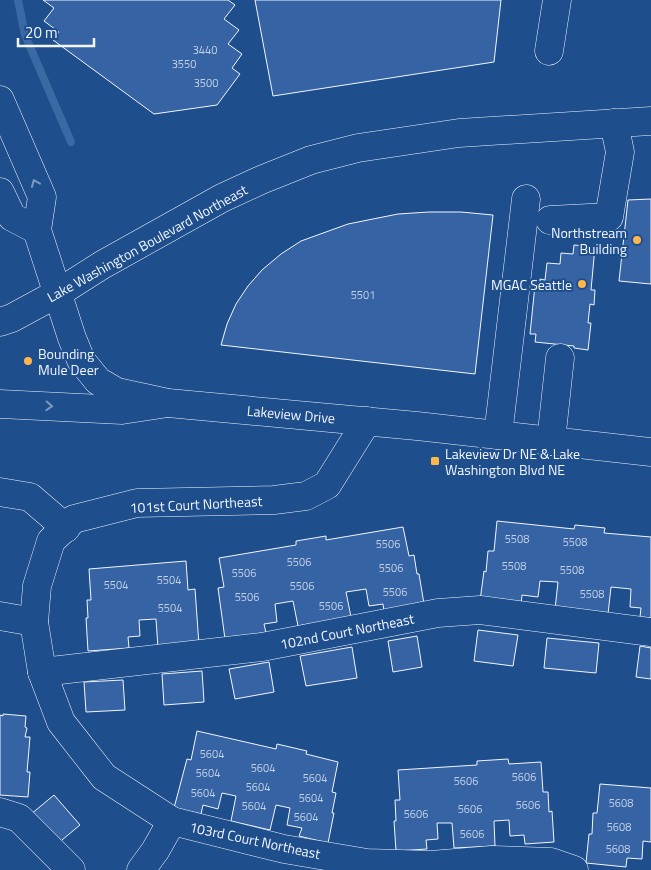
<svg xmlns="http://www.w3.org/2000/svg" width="651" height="870" font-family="'Titillium Web',sans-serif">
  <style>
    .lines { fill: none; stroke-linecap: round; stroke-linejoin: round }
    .stream { stroke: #3b69a3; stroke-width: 8 }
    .building { fill: #3563a3; stroke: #f2f6ff }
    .minor-casing { stroke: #f2f6ff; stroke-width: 29 }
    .major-casing { stroke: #f2f6ff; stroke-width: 29 }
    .minor { stroke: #1f4e8c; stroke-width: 28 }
    .major { stroke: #1f4e8c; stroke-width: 28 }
    .oneway { stroke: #7e9ac0 }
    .poi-dot { fill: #ffb74d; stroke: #1f4e8c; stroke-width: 2 }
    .labels { text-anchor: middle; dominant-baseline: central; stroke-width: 4; stroke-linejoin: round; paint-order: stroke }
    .number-label { font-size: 11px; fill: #c3d1e8 }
    .poi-label { font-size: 14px; fill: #f2f6ff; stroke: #1f4e8c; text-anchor: end }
    .street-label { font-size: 14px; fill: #f2f6ff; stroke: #1f4e8c }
  </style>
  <rect width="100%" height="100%" fill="#1f4e8c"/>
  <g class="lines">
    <path class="stream" d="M 18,0 L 25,35 L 71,142"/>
  </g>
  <g class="building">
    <path d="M 43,0 L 228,0 L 235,5 L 224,19 L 239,30 L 228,44 L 242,54 L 232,68 L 240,74 L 217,105 L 154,114 L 53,40 L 59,32 L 44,21 L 54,8 Z"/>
    <path d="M 255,0 L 501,0 L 494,62 L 273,96 Z"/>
    <path d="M 651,199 L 651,284 L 619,281 L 628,200 Z"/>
    <path d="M 429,212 L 461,212 L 493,215 L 475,374 L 221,345 L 227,324 L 236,304 L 248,286 L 262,270 L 281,254 L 301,241 L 348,224 L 398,214 Z"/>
    <path d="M 574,245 L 595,247 L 591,290 L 595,290 L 594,305 L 590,304 L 588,323 L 591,323 L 588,350 L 574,348 L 574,346 L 535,342 L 536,334 L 530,334 L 535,285 L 540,285 L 540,279 L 545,280 L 547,263 L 560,264 L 561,253 L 573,254 Z"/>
    <path d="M 497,521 L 574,529 L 575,525 L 605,528 L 604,533 L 651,537 L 651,618 L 640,617 L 641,608 L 630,607 L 631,589 L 611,587 L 608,614 L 555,609 L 558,582 L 540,581 L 538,597 L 522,595 L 521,605 L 480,601 L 484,571 L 486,572 L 488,551 L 494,551 Z"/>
    <path d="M 403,527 L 409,556 L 414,555 L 417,574 L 419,574 L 424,604 L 384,611 L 383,604 L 369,606 L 366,589 L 346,592 L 351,617 L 298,626 L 293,601 L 275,604 L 277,622 L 264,624 L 266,633 L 225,639 L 218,588 L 224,587 L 219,558 L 296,545 L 296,541 L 326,536 L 326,540 Z"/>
    <path d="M 186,561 L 188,590 L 195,589 L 199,645 L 158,648 L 156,619 L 139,620 L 140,636 L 128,637 L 129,648 L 88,651 L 86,618 L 88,618 L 87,600 L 91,600 L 89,569 Z"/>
    <path d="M 478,630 L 518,635 L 513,666 L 474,661 Z"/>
    <path d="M 417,636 L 422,667 L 393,672 L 388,641 Z"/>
    <path d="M 547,638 L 599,643 L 596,673 L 544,668 Z"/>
    <path d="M 640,646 L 651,648 L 651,679 L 636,677 Z"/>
    <path d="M 352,647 L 357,678 L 306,686 L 300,656 Z"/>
    <path d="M 269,662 L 274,692 L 235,699 L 229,669 Z"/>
    <path d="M 202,671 L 204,702 L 164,705 L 162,674 Z"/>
    <path d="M 123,680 L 125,710 L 86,712 L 84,682 Z"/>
    <path d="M 3,714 L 26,716 L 25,727 L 27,728 L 25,737 L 30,737 L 27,772 L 30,772 L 28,797 L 0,795 L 0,715 L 3,716 Z"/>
    <path d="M 197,731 L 276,749 L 277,744 L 307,751 L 306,754 L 338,762 L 332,792 L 336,793 L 332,813 L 334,813 L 328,843 L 299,836 L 302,828 L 287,825 L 290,808 L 276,805 L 270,830 L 231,821 L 236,796 L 222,793 L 218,809 L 203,805 L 201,814 L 174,808 L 187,759 L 191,760 Z"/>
    <path d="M 508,759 L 509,764 L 541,762 L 543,792 L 548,792 L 549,812 L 552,811 L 554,842 L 525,844 L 524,835 L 510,836 L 509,820 L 494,821 L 495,846 L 454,848 L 452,823 L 437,823 L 438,839 L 426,840 L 427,849 L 396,851 L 394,821 L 396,821 L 395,800 L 400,800 L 398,770 L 477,765 L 477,761 Z"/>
    <path d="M 600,784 L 651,788 L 651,842 L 643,841 L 642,859 L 627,858 L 626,867 L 586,863 L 589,834 L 592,834 L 593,813 L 597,813 Z"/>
    <path d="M 54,795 L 80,825 L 56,845 L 30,815 Z"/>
  </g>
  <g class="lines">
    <defs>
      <g id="minor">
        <path d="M 549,51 L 557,0"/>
        <path d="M 0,100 L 42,197 L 37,230 L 72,338 L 81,360 L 98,381 L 117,392 L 168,403 L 417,426 L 651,452"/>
        <path d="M 0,192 L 12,217 L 37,230"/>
        <path d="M 550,220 L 609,217 L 620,152 L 614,123"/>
        <path d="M 367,421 L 327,485 L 306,496 L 274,500 L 137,503 L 74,519 L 51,541 L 37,586 L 34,622 L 42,672 L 61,722 L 104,777 L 172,821 L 284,849 L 367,863 L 431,865 L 492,860 L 551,862 L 574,870"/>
        <path d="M 498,435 L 526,199"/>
        <path d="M 551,441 L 560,358"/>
        <path d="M 0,492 L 30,497 L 66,528"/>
        <path d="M 0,616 L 34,622"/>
        <path d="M 42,672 L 262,647 L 438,613 L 480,610 L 651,632"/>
        <path d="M 0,812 L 19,818 L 71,870"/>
        <path d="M 141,870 L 155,851 L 172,821"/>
      </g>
      <g id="major">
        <path d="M 0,322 L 12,318 L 58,293 L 102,265 L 222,198 L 261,180 L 311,160 L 358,148 L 459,133 L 651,121"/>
        <path d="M 0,404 L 122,410 L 168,403"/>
      </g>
    </defs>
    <use href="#minor" class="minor-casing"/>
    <use href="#major" class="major-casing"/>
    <use href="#minor" class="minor"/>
    <use href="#major" class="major"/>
  </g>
  <defs><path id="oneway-chevron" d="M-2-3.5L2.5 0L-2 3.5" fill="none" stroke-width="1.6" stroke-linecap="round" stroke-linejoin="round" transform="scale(1.25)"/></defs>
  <g class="oneway">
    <use href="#oneway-chevron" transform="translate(35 183) rotate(-113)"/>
    <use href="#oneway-chevron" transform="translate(49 406) rotate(3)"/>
  </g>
  <g class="poi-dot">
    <circle cx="637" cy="240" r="5"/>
    <circle cx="582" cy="284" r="5"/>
    <circle cx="28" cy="361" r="5"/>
    <rect x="430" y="456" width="10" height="10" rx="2.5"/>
  </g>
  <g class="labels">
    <g class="number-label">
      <text x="205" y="50">3440</text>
      <text x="184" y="64">3550</text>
      <text x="206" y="83">3500</text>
      <text x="363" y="295">5501</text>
      <text x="517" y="539">5508</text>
      <text x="575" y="542">5508</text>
      <text x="388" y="544">5506</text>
      <text x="299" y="562">5506</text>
      <text x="514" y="566">5508</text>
      <text x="391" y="568">5506</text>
      <text x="572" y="570">5508</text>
      <text x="244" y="573">5506</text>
      <text x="169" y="580">5504</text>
      <text x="116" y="585">5504</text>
      <text x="302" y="586">5506</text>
      <text x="395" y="592">5506</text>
      <text x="592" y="594">5508</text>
      <text x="247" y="597">5506</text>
      <text x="331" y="606">5506</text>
      <text x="170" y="608">5504</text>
      <text x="212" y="754">5604</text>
      <text x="263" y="768">5604</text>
      <text x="208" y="773">5604</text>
      <text x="524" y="777">5606</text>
      <text x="315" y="778">5604</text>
      <text x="466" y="781">5606</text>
      <text x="258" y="787">5604</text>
      <text x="203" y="793">5604</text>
      <text x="311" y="798">5604</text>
      <text x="621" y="803">5608</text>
      <text x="528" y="805">5606</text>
      <text x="254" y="806">5604</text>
      <text x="470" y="809">5606</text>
      <text x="416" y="814">5606</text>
      <text x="306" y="817">5604</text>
      <text x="619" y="827">5608</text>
      <text x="472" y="834">5606</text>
      <text x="618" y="849">5608</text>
    </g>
    <g class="poi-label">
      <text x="627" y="232">Northstream<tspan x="627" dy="16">Building</tspan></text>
      <text x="572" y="284">MGAC Seattle</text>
      <text x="38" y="353" text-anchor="start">Bounding<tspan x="38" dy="16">Mule Deer</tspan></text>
      <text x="445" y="453" text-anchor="start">Lakeview Dr NE &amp; Lake<tspan x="445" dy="16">Washington Blvd NE</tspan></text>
    </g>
    <g class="street-label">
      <text transform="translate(147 243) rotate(-29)">Lake Washington Boulevard Northeast</text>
      <text transform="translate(291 414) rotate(5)">Lakeview Drive</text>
      <text transform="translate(196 504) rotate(-3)">101st Court Northeast</text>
      <text transform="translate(347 631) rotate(-11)">102nd Court Northeast</text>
      <text transform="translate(255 840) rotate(12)">103rd Court Northeast</text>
    </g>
  </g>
  <path d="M18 38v8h76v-8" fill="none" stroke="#f2f6ff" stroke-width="2.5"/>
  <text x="25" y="38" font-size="15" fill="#f2f6ff" stroke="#1f4e8c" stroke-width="4" paint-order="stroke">20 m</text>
</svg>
